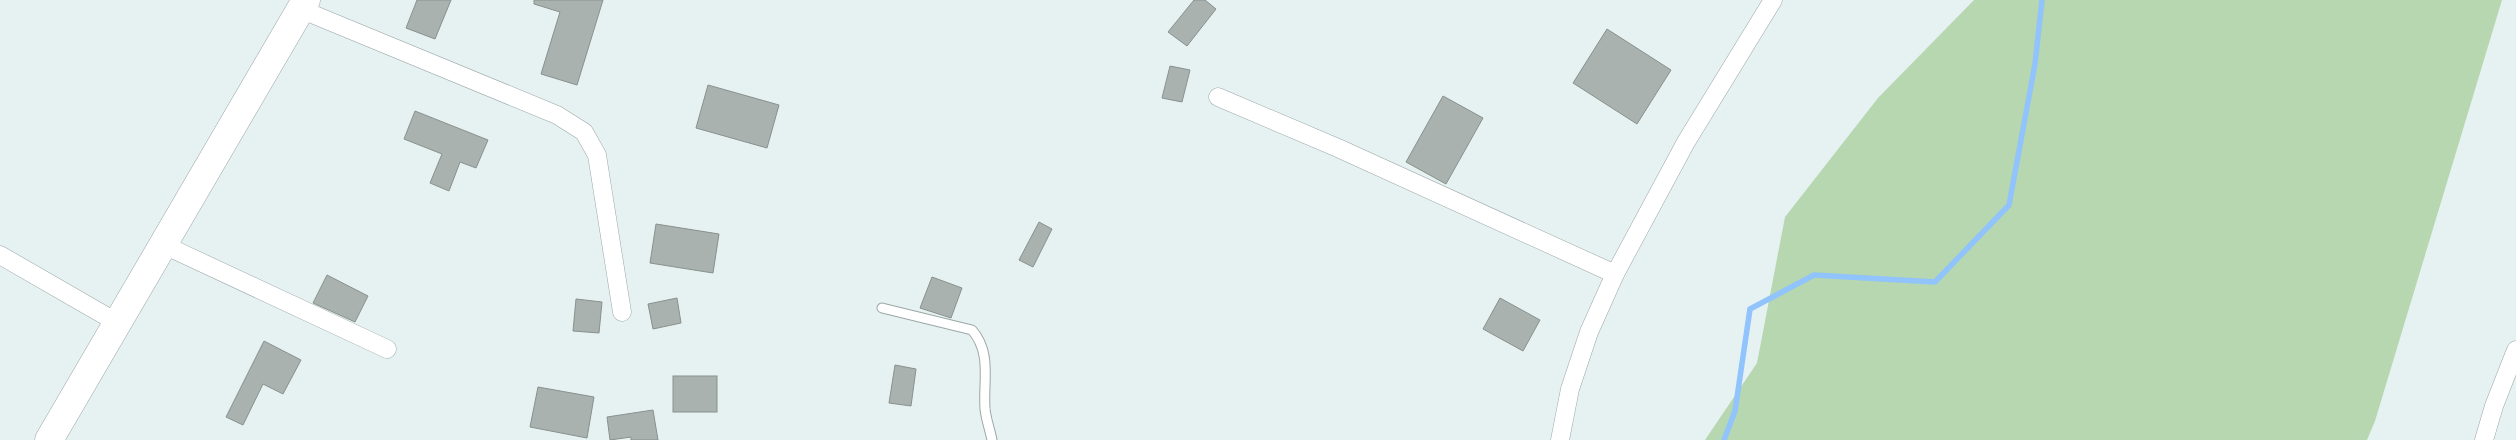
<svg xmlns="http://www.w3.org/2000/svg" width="2516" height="440" font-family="Inter,sans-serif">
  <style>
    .green { fill: #b6d7b0 }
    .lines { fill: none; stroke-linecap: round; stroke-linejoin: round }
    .stream { stroke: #91c3fc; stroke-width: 5.5 }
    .building { fill: #a9b2ae; stroke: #88918d }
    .service-casing { stroke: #9ca7a7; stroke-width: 11 }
    .minor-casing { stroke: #9ca7a7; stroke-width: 19 }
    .trunk-casing { stroke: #9ca7a7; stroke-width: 29 }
    .service { stroke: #fff; stroke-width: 9 }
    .minor { stroke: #fff; stroke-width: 18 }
    .trunk { stroke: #fff; stroke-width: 28 }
  </style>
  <rect width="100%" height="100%" fill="#e6f1f1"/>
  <path class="green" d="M 1974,0 L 2502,0 L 2375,421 L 2367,440 L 1705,440 L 1757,363 L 1785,217 L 1878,98 Z"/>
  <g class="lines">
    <path class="stream" d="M 1724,440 L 1735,411 L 1750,309 L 1814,275 L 1935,282 L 2009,205 L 2035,64 L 2042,0"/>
  </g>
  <g class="building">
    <path d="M 417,0 L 451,0 L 435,39 L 406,28 Z"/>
    <path d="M 534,0 L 603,0 L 577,85 L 541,74 L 560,12 L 534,4 Z"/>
    <path d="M 1194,0 L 1205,0 L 1216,9 L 1187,46 L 1168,32 Z"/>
    <path d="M 1607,29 L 1671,70 L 1637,124 L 1573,83 Z"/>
    <path d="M 1170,66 L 1190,70 L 1182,102 L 1162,98 Z"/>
    <path d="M 708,85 L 779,105 L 767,148 L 696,128 Z"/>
    <path d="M 1443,96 L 1483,118 L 1446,184 L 1406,162 Z"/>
    <path d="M 415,111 L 488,140 L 476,168 L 460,162 L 449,191 L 430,183 L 442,154 L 404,139 Z"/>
    <path d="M 1039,222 L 1052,229 L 1033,267 L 1019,260 Z"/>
    <path d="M 656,224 L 719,234 L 713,273 L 650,263 Z"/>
    <path d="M 327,275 L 368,296 L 355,322 L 313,303 Z"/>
    <path d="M 932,277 L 962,288 L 951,318 L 920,308 Z"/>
    <path d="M 677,298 L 681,323 L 653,329 L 648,304 Z"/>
    <path d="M 1500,298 L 1540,320 L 1523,351 L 1483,329 Z"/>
    <path d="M 576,299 L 602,302 L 599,333 L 573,331 Z"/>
    <path d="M 264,341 L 301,360 L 283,394 L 263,384 L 243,425 L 226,417 Z"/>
    <path d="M 895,365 L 916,369 L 911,406 L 889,403 Z"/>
    <rect x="673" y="376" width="44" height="36"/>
    <path d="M 538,387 L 594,397 L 587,438 L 530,427 Z"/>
    <path d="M 653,410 L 658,440 L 631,440 L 631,437 L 610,440 L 607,417 Z"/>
  </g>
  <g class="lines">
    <defs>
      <path id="service" d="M 882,308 L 972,330 C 992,353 983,381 985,409 C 986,419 990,430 992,440"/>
      <g id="minor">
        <path d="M 300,9 L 557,115 L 584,132 L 597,155 L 622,312"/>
        <path d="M 1218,97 L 1338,148 L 1615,274"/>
        <path d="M 164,245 L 387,349"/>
        <path d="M 0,255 L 118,323"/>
        <path d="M 1560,440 L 1570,389 L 1589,332 L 1615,274 L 1686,142 L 1773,0"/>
        <path d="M 2484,440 L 2494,406 L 2516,350"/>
      </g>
      <path id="trunk" d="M 49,440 L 306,0"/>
    </defs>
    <use href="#service" class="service-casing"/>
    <use href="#minor" class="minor-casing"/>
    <use href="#trunk" class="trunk-casing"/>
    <use href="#service" class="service"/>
    <use href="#minor" class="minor"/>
    <use href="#trunk" class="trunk"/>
  </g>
</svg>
